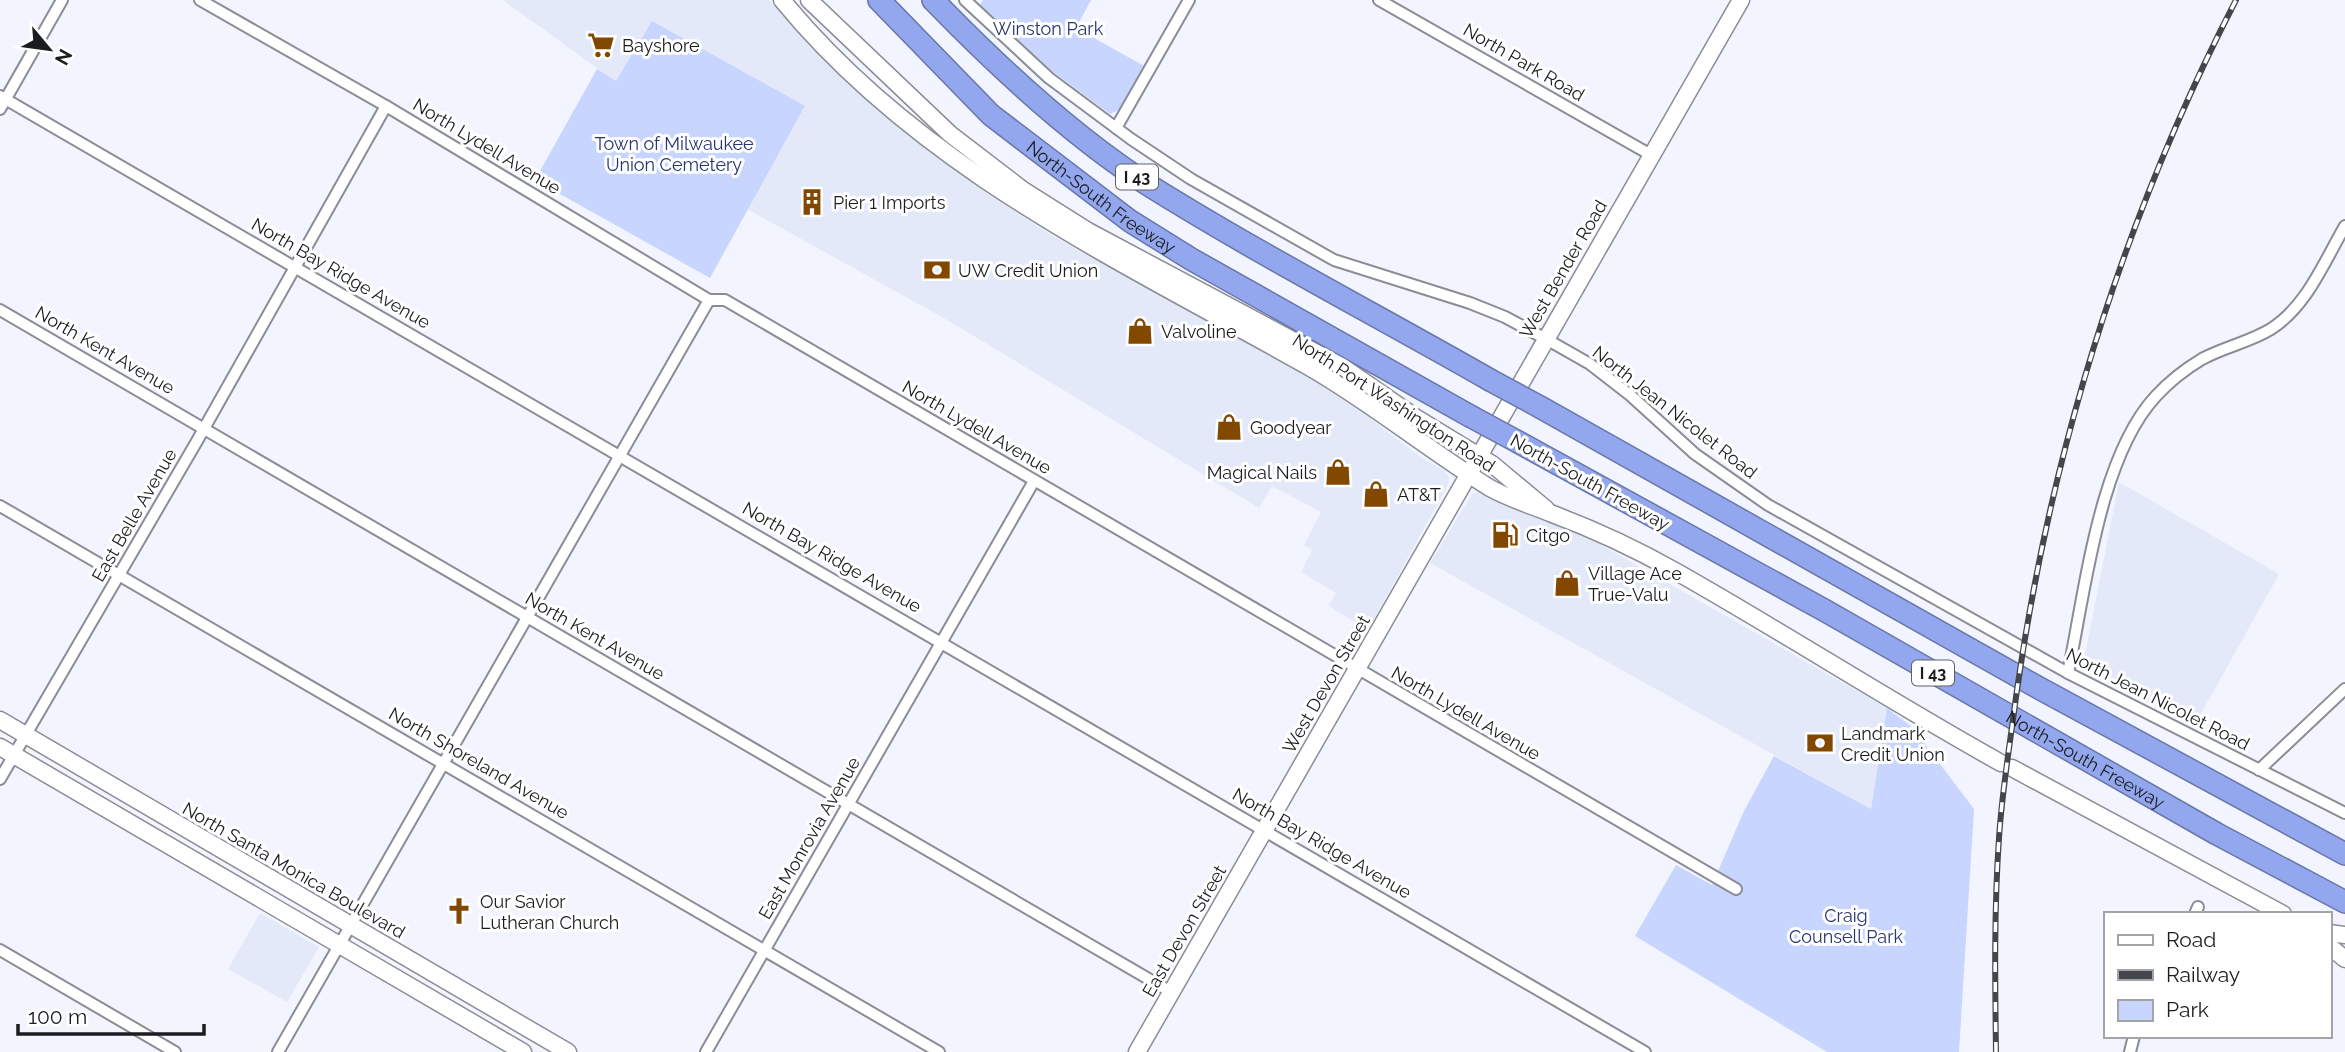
<svg xmlns="http://www.w3.org/2000/svg" width="2345" height="1052" font-family="Raleway,sans-serif">
  <style>
    .built { fill: #e3e9f9 }
    .green { fill: #c8d5fe }
    .lines { fill: none; stroke-linecap: round; stroke-linejoin: round }
    .street-casing { stroke: #8a8d95; stroke-width: 14 }
    .secondary-casing { stroke: #8a8d95; stroke-width: 19 }
    .highway-casing { stroke: #6976a6; stroke-width: 24 }
    .street { stroke: #fff; stroke-width: 10 }
    .secondary { stroke: #fff; stroke-width: 16 }
    .highway { stroke: #93a7ee; stroke-width: 21 }
    .rail-casing { stroke: #43464a; stroke-width: 6 }
    .rail { stroke: #fff; stroke-width: 3.5; stroke-dasharray: 10; stroke-linecap: butt }
    .highway-bridge-casing { stroke: #6976a6; stroke-width: 24; stroke-linecap: butt }
    .highway-bridge { stroke: #93a7ee; stroke-width: 21 }
    .labels { text-anchor: middle; dominant-baseline: central; stroke-width: 6; stroke-linejoin: round; paint-order: stroke }
    .shield { fill: #fff; stroke: #5f6062; stroke-width: 2 }
    .shield-label { font-size: 16px; font-weight: bold; fill: #1a1c1f }
    .park-label { font-size: 18px; fill: #293570; stroke: #fff }
    .poi-label { font-size: 18px; fill: #1a1c1f; stroke: #fff; text-anchor: start }
    .street-label { font-size: 18px; fill: #1a1c1f; stroke: #fff }
  </style>
  <rect width="100%" height="100%" fill="#f2f5ff"/>
  <g class="built">
    <path d="M 503,0 L 769,0 L 890,118 L 986,193 L 1053,236 L 1297,369 L 1359,410 L 1419,456 L 1444,471 L 1449,477 L 1448,485 L 1368,630 L 1329,606 L 1336,593 L 1301,572 L 1312,550 L 1304,545 L 1321,512 L 1272,486 L 1259,508 L 949,321 L 747,209 L 805,107 L 616,82 Z"/>
    <path d="M 2119,482 L 2279,574 L 2193,728 L 2083,665 Z"/>
    <path d="M 1481,490 L 1561,522 L 1887,708 L 1871,809 L 1430,563 L 1472,494 Z"/>
    <path d="M 260,913 L 319,947 L 287,1002 L 228,969 Z"/>
  </g>
  <g class="green">
    <path d="M 983,0 L 1091,0 L 1076,28 L 1146,67 L 1121,109 L 1110,114 L 1052,71 L 980,5 Z"/>
    <path d="M 652,21 L 805,106 L 710,278 L 535,180 L 597,69 L 616,81 Z"/>
    <path d="M 1887,708 L 1912,727 L 1974,809 L 1959,1052 L 1827,1052 L 1635,936 L 1676,865 L 1712,885 L 1744,811 L 1774,756 L 1871,809 Z"/>
  </g>
  <g class="lines">
    <defs>
      <g id="street">
        <path d="M 200,0 L 386,106 L 709,300 L 725,300 L 1736,889"/>
        <path d="M 965,0 L 1049,78 L 1131,139 L 1191,179 L 1334,260 L 1470,303 L 1505,317 L 1546,339 L 1590,364 L 1630,395 L 1695,454 L 1768,505 L 2068,673 L 2345,813"/>
        <path d="M 1379,0 L 1651,155"/>
        <path d="M 0,96 L 1645,1052"/>
        <path d="M 0,109 L 62,0"/>
        <path d="M 1116,128 L 1189,0"/>
        <path d="M 0,310 L 1171,992"/>
        <path d="M 0,506 L 939,1052"/>
        <path d="M 2068,673 C 2085,592 2099,457 2156,396 C 2168,383 2187,368 2202,359 C 2224,347 2250,342 2271,329 C 2307,306 2324,262 2345,226"/>
        <path d="M 2259,770 L 2345,689"/>
        <path d="M 0,779 L 197,441 L 386,106"/>
        <path d="M 2195,914 L 2198,907"/>
        <path d="M 0,950 L 175,1052"/>
        <path d="M 278,1052 L 709,300"/>
        <path d="M 706,1052 L 1034,481"/>
        <path d="M 2130,1052 L 2134,1036"/>
      </g>
      <g id="secondary">
        <path d="M 782,0 C 921,170 1123,262 1309,367 C 1372,403 1428,450 1490,488 C 1510,499 1530,505 1550,513 C 1593,529 1636,549 1675,571 C 1785,633 1891,702 2001,763"/>
        <path d="M 809,0 L 950,134 L 1023,190 L 1088,231 L 1343,367 L 1415,417 L 1492,464 L 1546,509"/>
        <path d="M 0,720 L 568,1052"/>
        <path d="M 0,747 L 523,1052"/>
        <path d="M 2012,768 L 2283,914"/>
        <path d="M 2329,933 L 2345,935"/>
        <path d="M 2329,946 L 2345,959"/>
        <path d="M 1137,1052 L 1741,0"/>
      </g>
      <g id="highway">
        <path id="s1" d="M 879,0 L 991,115 L 1130,221 L 1191,259 L 1470,416"/>
        <path d="M 933,0 C 996,65 1073,137 1150,186 C 1259,254 1378,316 1490,380"/>
        <path d="M 1540,407 L 2039,688 L 2345,854"/>
        <path id="s2" d="M 1520,443 L 1824,610 L 2217,834 L 2345,902"/>
      </g>
    </defs>
    <use href="#street" class="street-casing"/>
    <use href="#secondary" class="secondary-casing"/>
    <use href="#highway" class="highway-casing"/>
    <use href="#street" class="street"/>
    <use href="#secondary" class="secondary"/>
    <use href="#highway" class="highway"/>
    <defs>
      <path id="rail" d="M 1996,1052 C 1995,981 1994,909 1999,838 C 2002,791 2010,744 2016,697 C 2050,454 2123,219 2236,0"/>
    </defs>
    <use href="#rail" class="rail-casing"/>
    <use href="#rail" class="rail"/>
    <defs>
      <g id="highway-bridge">
        <path d="M 1490,380 L 1540,407"/>
        <path d="M 1470,416 L 1520,443"/>
      </g>
    </defs>
    <use href="#highway-bridge" class="highway-bridge-casing"/>
    <use href="#highway-bridge" class="highway-bridge"/>
  </g>
  <defs>
    <symbol id="supermarket-bare" viewBox="-9 -9 18 18"><path d="M-6-5.5h2.5l.6 2H6L4.5 2H-2.5L-4.4-4H-6ZM-1.5 3.2a1.3 1.3 0 1 0 .1 0ZM3 3.2a1.3 1.3 0 1 0 .1 0Z" fill="#834800" stroke="#fff" stroke-width="2.5" paint-order="stroke"/></symbol>
    <symbol id="building-bare" viewBox="-9 -9 18 18"><path d="M-4-6H4V6H1V3H-1V6H-4ZM-2.5-4.3h1.7v1.8h-1.7ZM.8-4.3h1.7v1.8H.8ZM-2.5-1h1.7V.8h-1.7ZM.8-1h1.7V.8H.8Z" fill="#834800" stroke="#fff" stroke-width="2.5" paint-order="stroke"/></symbol>
    <symbol id="bank-bare" viewBox="-9 -9 18 18"><path d="M-6-4H6V4H-6ZM0-2.3a2.3 2.3 0 1 0 0 4.6a2.3 2.3 0 1 0 0-4.6Z" fill="#834800" stroke="#fff" stroke-width="2.5" paint-order="stroke"/></symbol>
    <symbol id="shop-bare" viewBox="-9 -9 18 18"><path d="M-5-2.5h2.3a2.7 3.5 0 0 1 5.4 0H5L5.5 6h-11ZM-1.5-2.5h3a1.5 2.3 0 0 0-3 0Z" fill="#834800" stroke="#fff" stroke-width="2.5" paint-order="stroke"/></symbol>
    <symbol id="fuel-bare" viewBox="-9 -9 18 18"><path d="M-5.5-6h7V0h2V4h1.3V-2.5L3-4.5l.8-.8L6-3V5H2.5V1h-1V6h-7ZM-4.2-4.7v3.2H.2V-4.7Z" fill="#834800" stroke="#fff" stroke-width="2.5" paint-order="stroke"/></symbol>
    <symbol id="church-bare" viewBox="-9 -9 18 18"><path d="M-1.2-6h2.4v3.5h3.3v2.4h-3.3V6h-2.4V-.1h-3.3v-2.4h3.3Z" fill="#834800" stroke="#fff" stroke-width="2.5" paint-order="stroke"/></symbol>
  </defs>
  <g fill-rule="evenodd">
    <use href="#supermarket-bare" x="582" y="26" width="38" height="38"/>
    <use href="#building-bare" x="793" y="183" width="38" height="38"/>
    <use href="#bank-bare" x="918" y="251" width="38" height="38"/>
    <use href="#shop-bare" x="1121" y="312" width="38" height="38"/>
    <use href="#shop-bare" x="1210" y="408" width="38" height="38"/>
    <use href="#shop-bare" x="1319" y="453" width="38" height="38"/>
    <use href="#shop-bare" x="1357" y="475" width="38" height="38"/>
    <use href="#fuel-bare" x="1486" y="516" width="38" height="38"/>
    <use href="#shop-bare" x="1548" y="564" width="38" height="38"/>
    <use href="#bank-bare" x="1801" y="724" width="38" height="38"/>
    <use href="#church-bare" x="440" y="892" width="38" height="38"/>
  </g>
  <g class="labels">
    <g class="shield">
      <rect x="1116" y="164.5" width="42" height="25" rx="5"/>
      <rect x="1912" y="660.5" width="42" height="25" rx="5"/>
    </g>
    <g class="shield-label">
      <text x="1137" y="177">I 43</text>
      <text x="1933" y="673">I 43</text>
    </g>
    <g class="park-label">
      <text x="1048" y="28">Winston Park</text>
      <text x="674" y="143">Town of Milwaukee<tspan x="674" dy="21">Union Cemetery</tspan></text>
      <text x="1846" y="915">Craig<tspan x="1846" dy="21">Counsell Park</tspan></text>
    </g>
    <g class="poi-label">
      <text x="622" y="45">Bayshore</text>
      <text x="833" y="202">Pier 1 Imports</text>
      <text x="958" y="270">UW Credit Union</text>
      <text x="1161" y="331">Valvoline</text>
      <text x="1250" y="427">Goodyear</text>
      <text x="1317" y="472" text-anchor="end">Magical Nails</text>
      <text x="1397" y="494">AT&amp;T</text>
      <text x="1526" y="535">Citgo</text>
      <text x="1588" y="573">Village Ace<tspan x="1588" dy="21">True-Valu</tspan></text>
      <text x="1841" y="733">Landmark<tspan x="1841" dy="21">Credit Union</tspan></text>
      <text x="480" y="901">Our Savior<tspan x="480" dy="21">Lutheran Church</tspan></text>
    </g>
    <g class="street-label">
      <text transform="translate(1524 62) rotate(30)">North Park Road</text>
      <text transform="translate(487 146) rotate(31)">North Lydell Avenue</text>
      <text stroke="none"><textPath href="#s1" startOffset="298">North-South Freeway</textPath></text>
      <text transform="translate(1563 269) rotate(-60)">West Bender Road</text>
      <text transform="translate(341 273) rotate(30)">North Bay Ridge Avenue</text>
      <text transform="translate(105 350) rotate(30)">North Kent Avenue</text>
      <text transform="translate(1394 403) rotate(33)">North Port Washington Road</text>
      <text transform="translate(1675 412) rotate(38)">North Jean Nicolet Road</text>
      <text transform="translate(977 427) rotate(30)">North Lydell Avenue</text>
      <text transform="translate(1590 482) rotate(29)">North-South Freeway</text>
      <text transform="translate(134 515) rotate(-60)">East Belle Avenue</text>
      <text transform="translate(832 557) rotate(30)">North Bay Ridge Avenue</text>
      <text transform="translate(595 636) rotate(30)">North Kent Avenue</text>
      <text transform="translate(1326 684) rotate(-60)">West Devon Street</text>
      <text transform="translate(2158 699) rotate(27)">North Jean Nicolet Road</text>
      <text transform="translate(1466 713) rotate(30)">North Lydell Avenue</text>
      <text stroke="none"><textPath href="#s2" startOffset="648">North-South Freeway</textPath></text>
      <text transform="translate(479 763) rotate(30)">North Shoreland Avenue</text>
      <text transform="translate(809 838) rotate(-60)">East Monrovia Avenue</text>
      <text transform="translate(1322 843) rotate(30)">North Bay Ridge Avenue</text>
      <text transform="translate(294 870) rotate(30)">North Santa Monica Boulevard</text>
      <text transform="translate(1184 931) rotate(-60)">East Devon Street</text>
    </g>
  </g>
  <rect x="2104" y="912" width="228" height="126" fill="#ffffff" stroke="#a3a4a5" stroke-width="2"/>
  <rect x="2118" y="935" width="35" height="10" fill="#ffffff" stroke="#a3a4a5" stroke-width="2"/>
  <text x="2166" y="947" font-size="21" fill="#1a1c1f">Road</text>
  <rect x="2118" y="970" width="35" height="10" fill="#43464a" stroke="#a3a4a5" stroke-width="2"/>
  <text x="2166" y="982" font-size="21" fill="#1a1c1f">Railway</text>
  <rect x="2118" y="1000" width="35" height="21" fill="#c8d5fe" stroke="#a3a4a5" stroke-width="2"/>
  <text x="2166" y="1017" font-size="21" fill="#1a1c1f">Park</text>
  <g transform="translate(49 49) rotate(119)" stroke="#ffffff" stroke-width="5" paint-order="stroke">
  <path d="M0-5L12 26L0 18L-12 26Z" fill="#1a1c1f"/>
  <text y="-10" font-size="19" font-weight="bold" text-anchor="middle" fill="#1a1c1f">N</text>
  </g>
  <path d="M18 1024v10h186v-10" fill="none" stroke="#1a1c1f" stroke-width="3.5"/>
  <text x="28" y="1024" font-size="21" fill="#1a1c1f" stroke="#ffffff" stroke-width="5" paint-order="stroke">100 m</text>
</svg>
